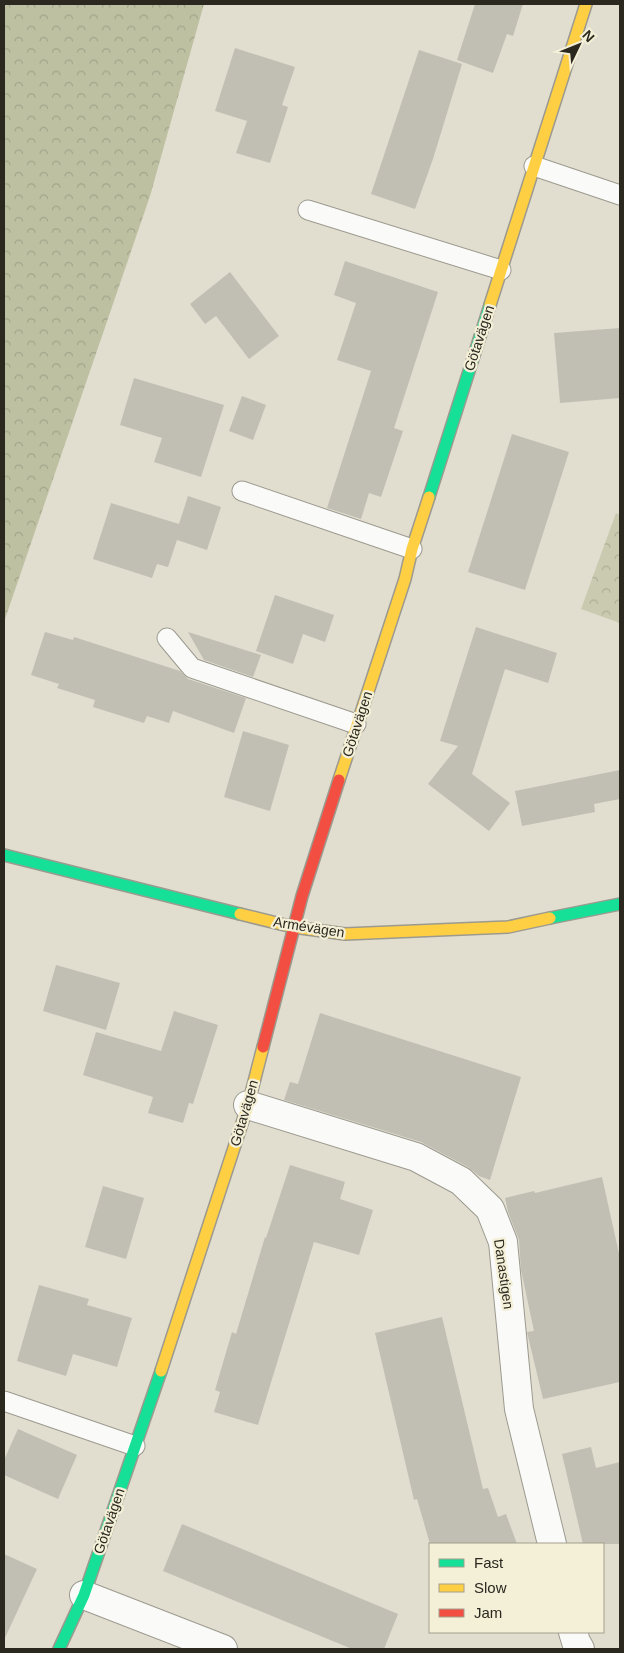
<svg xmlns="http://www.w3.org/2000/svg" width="624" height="1653" font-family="Arial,sans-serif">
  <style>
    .forest { fill: url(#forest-crowns) }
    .park { fill: url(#park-crowns) }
    .building { fill: #c1bfb4 }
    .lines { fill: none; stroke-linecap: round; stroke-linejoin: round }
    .lane-casing { stroke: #9c9a8f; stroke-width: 21 }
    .street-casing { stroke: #9c9a8f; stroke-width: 30 }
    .fast-casing { stroke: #9c9a8f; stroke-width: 14 }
    .slow-casing { stroke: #9c9a8f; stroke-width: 14 }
    .jam-casing { stroke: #9c9a8f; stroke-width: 14 }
    .lane { stroke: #fafaf8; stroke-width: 19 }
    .street { stroke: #fafaf8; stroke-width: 28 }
    .fast { stroke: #16e098; stroke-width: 11 }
    .slow { stroke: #ffcf43; stroke-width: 11 }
    .jam { stroke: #f24e42; stroke-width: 11 }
    .labels { text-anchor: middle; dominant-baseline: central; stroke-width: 4.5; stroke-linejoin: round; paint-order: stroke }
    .street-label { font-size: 14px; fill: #2a281f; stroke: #f4efd7 }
  </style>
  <defs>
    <pattern id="forest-crowns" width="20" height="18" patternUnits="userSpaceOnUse" patternTransform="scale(1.25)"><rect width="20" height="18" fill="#bec0a2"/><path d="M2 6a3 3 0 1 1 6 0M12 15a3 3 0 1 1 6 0" fill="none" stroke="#a3a58b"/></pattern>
    <pattern id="park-crowns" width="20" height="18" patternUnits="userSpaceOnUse" patternTransform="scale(1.25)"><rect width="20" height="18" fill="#c9caaf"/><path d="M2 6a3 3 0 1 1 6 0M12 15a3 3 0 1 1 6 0" fill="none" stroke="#adae96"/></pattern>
  </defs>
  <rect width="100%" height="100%" fill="#e1ded0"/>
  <path class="forest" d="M 4,4 L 204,4 L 150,196 L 4,622 Z"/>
  <path class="park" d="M 616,513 L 620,515 L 620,623 L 581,609 Z"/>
  <g class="building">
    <path d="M 475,4 L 523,4 L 513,36 L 507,34 L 493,73 L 457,60 Z"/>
    <path d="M 235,48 L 295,67 L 282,105 L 288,107 L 270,163 L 236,153 L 247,121 L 215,111 Z"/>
    <path d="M 419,50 L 462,64 L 433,159 L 415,209 L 371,194 Z"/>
    <path d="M 345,261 L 438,292 L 394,428 L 403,431 L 381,497 L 369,493 L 361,519 L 327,508 L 371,371 L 337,360 L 356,303 L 334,295 Z"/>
    <path d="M 230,272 L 279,336 L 249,359 L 216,316 L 205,324 L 190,304 Z"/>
    <path d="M 620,328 L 620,398 L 560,403 L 554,333 Z"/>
    <path d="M 134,378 L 224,405 L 201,477 L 154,462 L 162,438 L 120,425 Z"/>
    <path d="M 242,396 L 266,405 L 253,440 L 229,431 Z"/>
    <path d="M 512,434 L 569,452 L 525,590 L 468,572 Z"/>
    <path d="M 188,496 L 221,507 L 207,550 L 177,540 L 168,567 L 157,564 L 152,578 L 93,559 L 111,503 L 179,524 Z"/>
    <path d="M 275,595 L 334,615 L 325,642 L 303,634 L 293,664 L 256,651 Z"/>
    <path d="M 476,627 L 557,653 L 548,683 L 505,669 L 472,774 L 510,803 L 489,831 L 428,784 L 458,746 L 440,741 Z"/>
    <path d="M 45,632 L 73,640 L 74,637 L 180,671 L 188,679 L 246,698 L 234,733 L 173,711 L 169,723 L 147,716 L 144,723 L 93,707 L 95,700 L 57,688 L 59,684 L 31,675 Z"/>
    <path d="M 188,632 L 261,655 L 253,677 L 204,660 Z"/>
    <path d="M 243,731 L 289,745 L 270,811 L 224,797 Z"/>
    <path d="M 620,770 L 620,799 L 594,804 L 595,812 L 522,826 L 515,791 Z"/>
    <path d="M 56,965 L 120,983 L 106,1030 L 43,1011 Z"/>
    <path d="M 174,1011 L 218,1025 L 193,1104 L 189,1103 L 183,1123 L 148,1113 L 153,1097 L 83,1075 L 96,1032 L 161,1051 Z"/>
    <path d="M 320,1013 L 521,1077 L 490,1180 L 479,1176 L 468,1167 L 421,1142 L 284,1100 L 290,1082 L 298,1084 Z"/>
    <path d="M 290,1165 L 345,1182 L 340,1199 L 373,1210 L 359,1255 L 314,1242 L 258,1425 L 214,1412 L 220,1392 L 215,1390 L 232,1332 L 236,1334 L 265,1237 L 266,1238 Z"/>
    <path d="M 602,1177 L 620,1258 L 620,1382 L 543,1399 L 527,1332 L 534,1331 L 521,1270 L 519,1240 L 508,1212 L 505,1198 L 534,1191 L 535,1193 Z"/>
    <path d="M 103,1186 L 144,1198 L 126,1259 L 85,1247 Z"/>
    <path d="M 39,1285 L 89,1299 L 87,1305 L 132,1318 L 117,1367 L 73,1354 L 66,1376 L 17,1361 Z"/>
    <path d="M 442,1317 L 483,1489 L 488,1488 L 498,1517 L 506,1514 L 517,1544 L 430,1544 L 417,1499 L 414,1500 L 375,1333 Z"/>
    <path d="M 18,1429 L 77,1455 L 58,1499 L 4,1475 L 4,1460 Z"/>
    <path d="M 591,1447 L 596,1468 L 620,1462 L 620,1544 L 583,1544 L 562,1454 Z"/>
    <path d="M 182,1524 L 398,1614 L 384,1649 L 352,1649 L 163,1571 Z"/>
    <path d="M 4,1554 L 37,1569 L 4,1640 Z"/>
  </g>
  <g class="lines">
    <defs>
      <g id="lane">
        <path d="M 534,166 L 620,195"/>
        <path d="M 308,210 L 501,270"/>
        <path d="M 242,491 L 412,549"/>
        <path d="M 167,638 L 192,668 L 356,724"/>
        <path d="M 4,1401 L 135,1446"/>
      </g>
      <g id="street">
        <path d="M 248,1105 L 416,1157 L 461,1181 L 490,1209 L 503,1242 L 519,1409 L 552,1544"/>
        <path d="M 84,1595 L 223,1649"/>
        <path d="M 573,1632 L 576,1642 L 580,1649"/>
      </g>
      <g id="fast">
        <path d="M 429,497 L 490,305"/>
        <path d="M 4,855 L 240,914"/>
        <path d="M 550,918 L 620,904"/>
        <path d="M 59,1649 L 84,1595 L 161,1371"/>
      </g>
      <g id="slow">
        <path d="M 490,305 L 586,4"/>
        <path d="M 339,780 L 405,579 L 412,549 L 429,497"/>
        <path d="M 240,914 L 293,927 L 345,934 L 508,927 L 550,918"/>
        <path d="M 161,1371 L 248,1105 L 263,1047"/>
      </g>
      <path id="jam" d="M 263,1047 L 302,896 L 339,780"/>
    </defs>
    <use href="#lane" class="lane-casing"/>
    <use href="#street" class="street-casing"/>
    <use href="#fast" class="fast-casing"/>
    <use href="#slow" class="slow-casing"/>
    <use href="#jam" class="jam-casing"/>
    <use href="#lane" class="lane"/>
    <use href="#street" class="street"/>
    <use href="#fast" class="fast"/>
    <use href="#slow" class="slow"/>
    <use href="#jam" class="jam"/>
  </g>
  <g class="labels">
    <g class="street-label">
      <text transform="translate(479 338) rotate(-72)">Götavägen</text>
      <text transform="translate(357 724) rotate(-72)">Götavägen</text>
      <text transform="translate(309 927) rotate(9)">Armévägen</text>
      <text transform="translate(244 1113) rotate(-74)">Götavägen</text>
      <text transform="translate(504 1274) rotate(82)">Danastigen</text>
      <text transform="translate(109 1521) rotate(-71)">Götavägen</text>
    </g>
  </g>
  <rect width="624" height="1653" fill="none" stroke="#2a281f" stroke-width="10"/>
  <rect x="429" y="1543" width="175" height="90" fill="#f4efd7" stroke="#a39f8d"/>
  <rect x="439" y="1559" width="25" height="8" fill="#16e098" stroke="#a39f8d"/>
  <text x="474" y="1568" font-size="15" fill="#2a281f">Fast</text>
  <rect x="439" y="1584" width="25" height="8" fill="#ffcf43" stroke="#a39f8d"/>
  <text x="474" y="1593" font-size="15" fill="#2a281f">Slow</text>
  <rect x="439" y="1609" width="25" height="8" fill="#f24e42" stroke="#a39f8d"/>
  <text x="474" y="1618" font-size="15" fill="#2a281f">Jam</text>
  <g transform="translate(579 45) rotate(47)" stroke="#f4efd7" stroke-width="4" paint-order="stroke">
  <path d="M0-4L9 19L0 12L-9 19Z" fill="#2a281f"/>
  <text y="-8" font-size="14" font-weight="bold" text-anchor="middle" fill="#2a281f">N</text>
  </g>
</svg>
